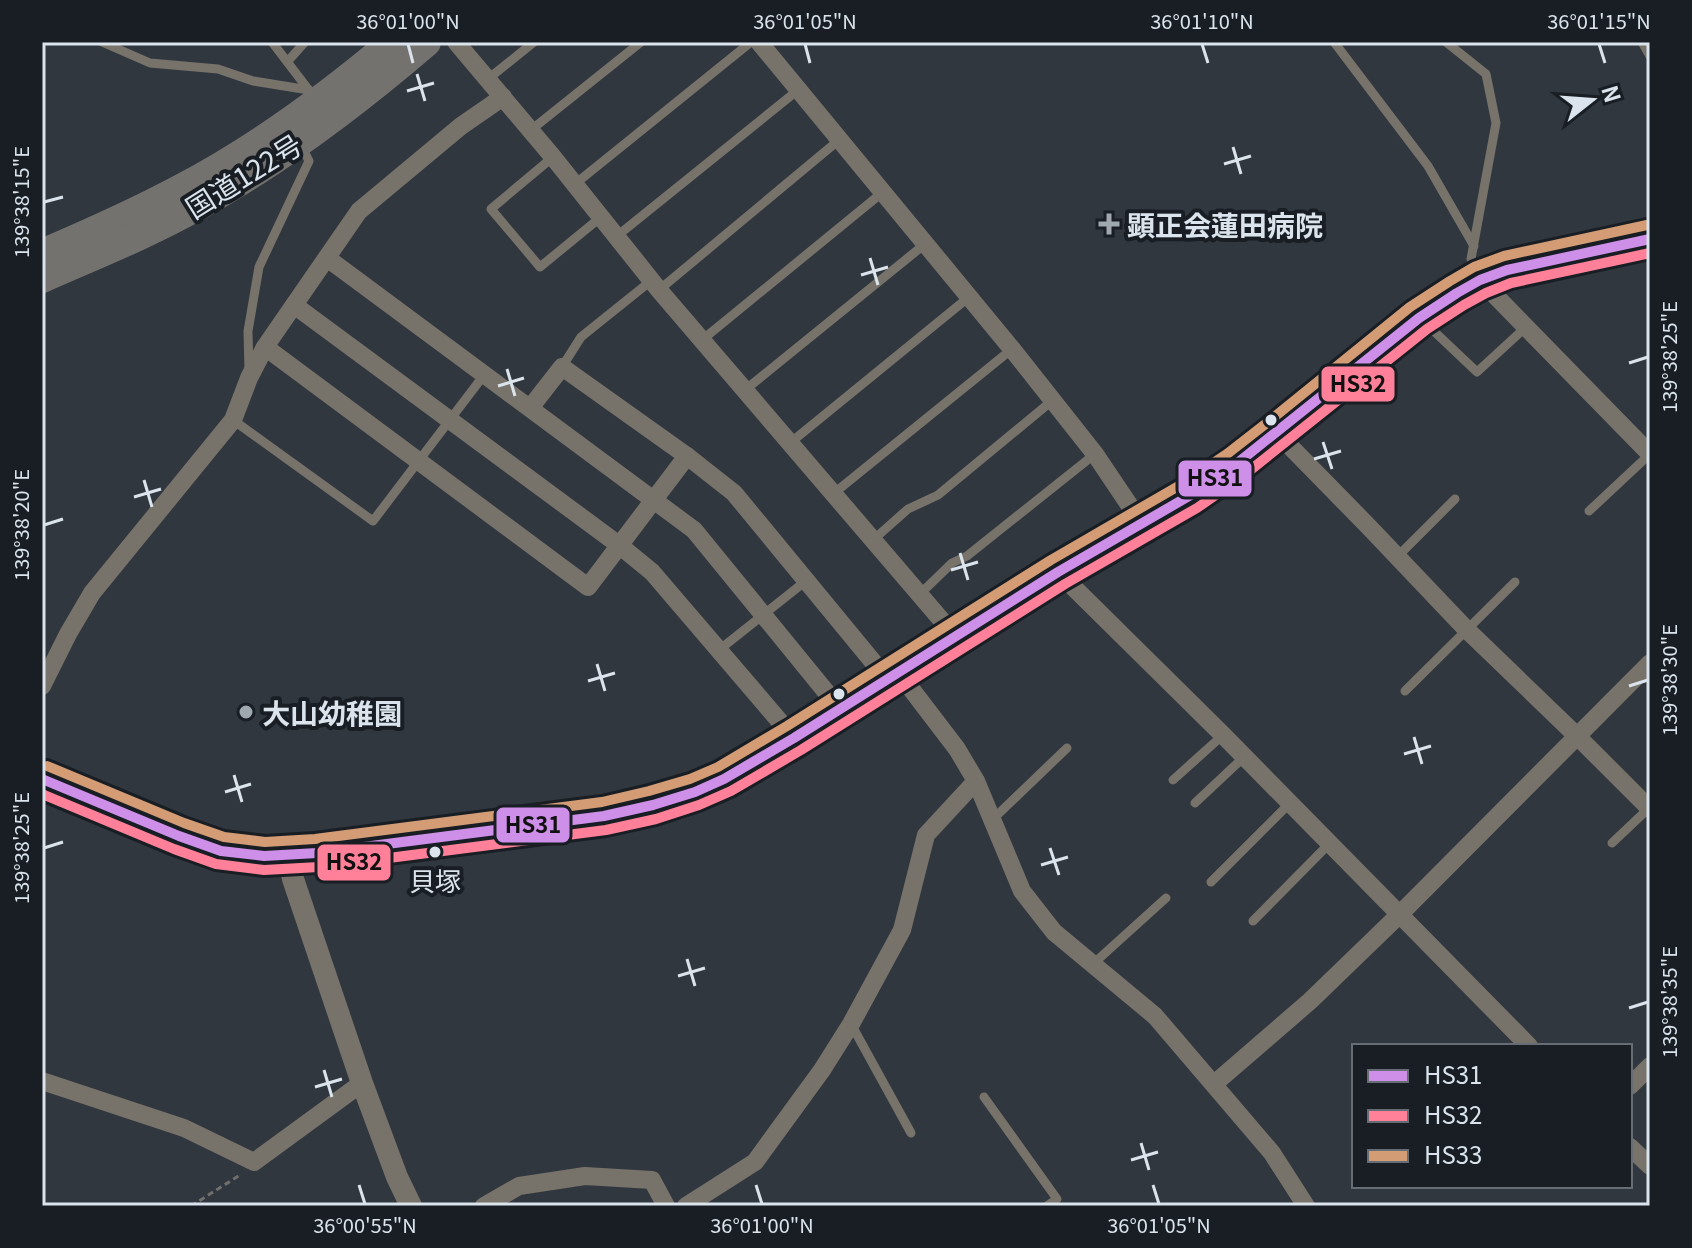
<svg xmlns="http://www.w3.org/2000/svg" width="1692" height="1248" font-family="Georgia,'Noto Sans JP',serif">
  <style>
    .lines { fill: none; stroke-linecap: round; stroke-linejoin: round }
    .path { stroke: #716f6e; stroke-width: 3; stroke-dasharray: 6 4; stroke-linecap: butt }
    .service { stroke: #77726a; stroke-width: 9 }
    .minor { stroke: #77726a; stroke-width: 18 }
    .tertiary { stroke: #77726a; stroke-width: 22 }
    .trunk { stroke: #74726e; stroke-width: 30 }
    .bus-1-casing { stroke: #181e24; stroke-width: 16 }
    .bus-2-casing { stroke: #181e24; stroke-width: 16 }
    .bus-3-casing { stroke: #181e24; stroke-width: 16 }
    .bus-1 { stroke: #ce8fe9; stroke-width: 10 }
    .bus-2 { stroke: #ff8098; stroke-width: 10 }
    .bus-3 { stroke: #d39c74; stroke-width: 10 }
    .ticks { fill: none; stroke: #dbe4ec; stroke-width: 3 }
    .poi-dot { fill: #9fa7af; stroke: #181e24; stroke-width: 3 }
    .bus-dot { fill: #dbe4ec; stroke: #181e24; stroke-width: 3 }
    .labels { text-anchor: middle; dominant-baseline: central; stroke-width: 8; stroke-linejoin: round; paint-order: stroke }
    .bus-label { font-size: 26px; fill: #dbe4ec; stroke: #181e24 }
    .street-label { font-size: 28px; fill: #dbe4ec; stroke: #181e24 }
    .poi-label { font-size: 28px; font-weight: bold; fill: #dbe4ec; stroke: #181e24; text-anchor: start }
    .line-badge { stroke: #181e24; stroke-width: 3 }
    .pale-badge-label { font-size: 22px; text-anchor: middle; font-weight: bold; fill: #111 }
    .neatline { fill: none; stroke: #dbe4ec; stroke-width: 3 }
    .ticks-label { font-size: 20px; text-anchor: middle; fill: #dbe4ec }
  </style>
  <rect width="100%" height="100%" fill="#30373e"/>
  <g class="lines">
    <path class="path" d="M 191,1206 L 240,1175"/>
    <g class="service">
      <path d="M 102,42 L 150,63 L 218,69 L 253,81 L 309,90"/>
      <path d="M 272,42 L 311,93"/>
      <path d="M 1334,42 L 1428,166 L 1474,246"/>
      <path d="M 1446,42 L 1486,74 L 1496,123 L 1471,259 L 1480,279"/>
      <path d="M 1642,42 L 1650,56"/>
      <path d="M 288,61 L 305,42"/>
      <path d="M 488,79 L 534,42"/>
      <path d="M 531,130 L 641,42"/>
      <path d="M 553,157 L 491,209 L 540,267 L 601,217"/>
      <path d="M 575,184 L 751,42"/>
      <path d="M 617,236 L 798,90"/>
      <path d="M 659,290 L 839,140"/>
      <path d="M 1421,319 L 1477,372 L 1526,327"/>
      <path d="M 702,340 L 883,192"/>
      <path d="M 562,367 L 581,337 L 652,280"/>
      <path d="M 249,372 L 248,331 L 259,267 L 309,161 L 301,145"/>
      <path d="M 745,390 L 925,244"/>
      <path d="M 233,420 L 373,521 L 484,375"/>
      <path d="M 790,443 L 969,297"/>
      <path d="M 833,494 L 1012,349"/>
      <path d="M 1589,511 L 1650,454"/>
      <path d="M 873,540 L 908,509 L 938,495 L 1053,400"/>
      <path d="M 1398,556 L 1455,499"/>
      <path d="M 919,595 L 952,563 L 967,556 L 1095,454"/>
      <path d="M 719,650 L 807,580"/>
      <path d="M 1405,691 L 1515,582"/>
      <path d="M 1173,780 L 1223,735"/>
      <path d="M 1195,803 L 1244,757"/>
      <path d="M 992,820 L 1067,748"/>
      <path d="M 1612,843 L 1649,808"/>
      <path d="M 1211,882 L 1290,803"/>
      <path d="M 1253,921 L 1329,844"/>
      <path d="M 1093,964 L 1166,898"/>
      <path d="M 851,1024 L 911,1133"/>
      <path d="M 984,1097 L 1057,1199 L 1047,1206"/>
    </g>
    <g class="minor">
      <path d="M 456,42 L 553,157 L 659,290 L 956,637"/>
      <path d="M 759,42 L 1012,349 L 1095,454 L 1142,524"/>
      <path d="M 327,258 L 694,530 L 840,709"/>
      <path d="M 1480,280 L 1650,454"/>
      <path d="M 294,305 L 619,545 L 652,572 L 794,738"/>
      <path d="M 265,347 L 588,587 L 687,456"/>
      <path d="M 530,408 L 562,367 L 687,456 L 734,493 L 888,680"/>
      <path d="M 1277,433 L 1369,527 L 1466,629 L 1577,736 L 1650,809"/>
      <path d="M 1058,572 L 1223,735 L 1529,1046"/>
      <path d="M 899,673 L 957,749 L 976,781 L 1022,891 L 1054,932 L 1155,1016 L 1272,1153 L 1306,1206"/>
      <path d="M 42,686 L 68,634 L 92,593 L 233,420 L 249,378 L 265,347 L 359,211 L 461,126 L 503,97"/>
      <path d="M 42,1081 L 184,1128 L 254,1162 L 362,1083"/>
      <path d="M 1214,1084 L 1310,1001 L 1399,915 L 1650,663"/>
      <path d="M 1630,1086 L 1650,1066"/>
      <path d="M 1630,1147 L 1650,1166"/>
      <path d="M 484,1206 L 519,1186 L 585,1176 L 652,1180 L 666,1206"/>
      <path d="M 686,1206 L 755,1162 L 822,1070 L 851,1024 L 902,930 L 926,835 L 976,781"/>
    </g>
    <g class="tertiary">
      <path d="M 42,779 L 179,836 L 221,851 L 264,856 L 288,856 L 317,853 L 604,816 L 653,805 L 695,792 L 724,779 L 794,738 L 1058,572 L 1189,496 L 1235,465 L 1277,433 L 1419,318 L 1457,293 L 1480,280 L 1507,270 L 1650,239"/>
      <path d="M 288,856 L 293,879 L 362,1083 L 397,1177 L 411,1206"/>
    </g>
    <g class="trunk">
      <path d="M 42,254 C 89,234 136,213 181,189 C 257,149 328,97 393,42"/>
      <path d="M 42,278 C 94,255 147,234 197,206 C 280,160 355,103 426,42"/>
    </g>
    <defs>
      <path id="bus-1" d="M 42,779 L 179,836 L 221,851 L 264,856 L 317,853 L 604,816 L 653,805 L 695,792 L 724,779 L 794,738 L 1058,572 L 1189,496 L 1235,465 L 1419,318 L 1457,293 L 1480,280 L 1507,270 L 1650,239"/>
      <path id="bus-2" d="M 42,794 L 174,849 L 216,864 L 264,870 L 319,867 L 606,830 L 656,819 L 699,805 L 731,791 L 801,750 L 1065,584 L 1197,508 L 1243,476 L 1427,329 L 1464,305 L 1486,293 L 1511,283 L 1650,253"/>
      <path id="bus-3" d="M 47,766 L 184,823 L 224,837 L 265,842 L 315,839 L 602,802 L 649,791 L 690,779 L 718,767 L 787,726 L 1051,560 L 1182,484 L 1227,454 L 1268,422 L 1410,307 L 1450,281 L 1474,267 L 1504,256 L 1647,225"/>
    </defs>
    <use href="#bus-1" class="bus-1-casing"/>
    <use href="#bus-2" class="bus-2-casing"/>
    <use href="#bus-3" class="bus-3-casing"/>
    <use href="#bus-1" class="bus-1"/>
    <use href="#bus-2" class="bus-2"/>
    <use href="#bus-3" class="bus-3"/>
  </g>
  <path class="ticks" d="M 408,44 L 413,63M 805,44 L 810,63M 1202,44 L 1208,63M 1599,44 L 1605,63M 417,74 L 425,101M 407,91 L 434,83M 1233,147 L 1241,174M 1224,164 L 1251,156M 44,202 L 63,197M 870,258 L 878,285M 861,275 L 888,267M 1629,363 L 1648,357M 507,369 L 515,396M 498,386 L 524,378M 1323,442 L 1332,469M 1314,459 L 1341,451M 144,480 L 152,507M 134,497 L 161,489M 44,525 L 63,519M 960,553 L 968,580M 951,570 L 978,562M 597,664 L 605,691M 588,681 L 615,673M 1629,686 L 1648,680M 1414,737 L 1422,764M 1404,754 L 1431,746M 234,775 L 242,802M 225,792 L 251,784M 44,848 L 63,842M 1050,848 L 1059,875M 1041,865 L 1068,857M 687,959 L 695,986M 678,976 L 705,968M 1629,1008 L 1648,1002M 324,1070 L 332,1097M 315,1087 L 342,1079M 1141,1143 L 1149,1170M 1131,1160 L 1158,1152M 359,1185 L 365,1204M 756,1185 L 762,1204M 1153,1185 L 1159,1204"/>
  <g class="poi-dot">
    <path d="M1105 212h8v8h8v8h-8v8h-8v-8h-8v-8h8z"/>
    <circle cx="246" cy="712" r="8"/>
  </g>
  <g class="bus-dot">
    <circle cx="1271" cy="420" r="7"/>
    <circle cx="839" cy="694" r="7"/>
    <circle cx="435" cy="852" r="7"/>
  </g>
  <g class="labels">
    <g class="bus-label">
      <text x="435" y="879">貝塚</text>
    </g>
    <g class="street-label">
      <text transform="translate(243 175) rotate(-32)">国道122号</text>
    </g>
    <g class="poi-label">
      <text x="1127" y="224">顕正会蓮田病院</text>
      <text x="262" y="712">大山幼稚園</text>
    </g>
  </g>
  <g class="line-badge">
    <rect x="1320" y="365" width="76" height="38" rx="8" fill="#ff8098"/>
    <rect x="1177" y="459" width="76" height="39" rx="8" fill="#ce8fe9"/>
    <rect x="495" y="806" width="76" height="38" rx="8" fill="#ce8fe9"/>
    <rect x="316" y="843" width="76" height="39" rx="8" fill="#ff8098"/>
  </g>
  <g class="pale-badge-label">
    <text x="1358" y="392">HS32</text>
    <text x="1215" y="486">HS31</text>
    <text x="533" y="833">HS31</text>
    <text x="354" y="870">HS32</text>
  </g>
  <rect width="1692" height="1248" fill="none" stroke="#181e24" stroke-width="88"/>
  <rect x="1352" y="1044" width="280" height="144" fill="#181e24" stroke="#666d74" stroke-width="2"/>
  <rect x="1368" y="1070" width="40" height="12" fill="#ce8fe9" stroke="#666d74" stroke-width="2"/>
  <text x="1424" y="1084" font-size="24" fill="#dbe4ec">HS31</text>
  <rect x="1368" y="1110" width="40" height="12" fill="#ff8098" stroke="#666d74" stroke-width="2"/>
  <text x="1424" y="1124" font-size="24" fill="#dbe4ec">HS32</text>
  <rect x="1368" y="1150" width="40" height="12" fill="#d39c74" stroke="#666d74" stroke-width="2"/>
  <text x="1424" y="1164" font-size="24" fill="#dbe4ec">HS33</text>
  <g transform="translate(1592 100) rotate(73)" stroke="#181e24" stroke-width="6" paint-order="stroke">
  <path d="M0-6L14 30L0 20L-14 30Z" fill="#dbe4ec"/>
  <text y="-12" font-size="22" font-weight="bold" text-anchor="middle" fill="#dbe4ec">N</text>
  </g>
  <rect x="44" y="44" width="1604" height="1160" class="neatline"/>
  <g class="ticks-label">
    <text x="408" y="29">36°01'00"N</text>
    <text x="805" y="29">36°01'05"N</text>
    <text x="1202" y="29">36°01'10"N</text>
    <text x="1599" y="29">36°01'15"N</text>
    <text transform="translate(22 202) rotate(-90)" y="7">139°38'15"E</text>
    <text transform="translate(1670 357) rotate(-90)" y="7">139°38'25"E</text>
    <text transform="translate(22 525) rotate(-90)" y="7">139°38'20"E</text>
    <text transform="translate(1670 680) rotate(-90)" y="7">139°38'30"E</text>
    <text transform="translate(22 848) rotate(-90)" y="7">139°38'25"E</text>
    <text transform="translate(1670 1002) rotate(-90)" y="7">139°38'35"E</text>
    <text x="365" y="1233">36°00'55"N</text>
    <text x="762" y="1233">36°01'00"N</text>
    <text x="1159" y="1233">36°01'05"N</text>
  </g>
</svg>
